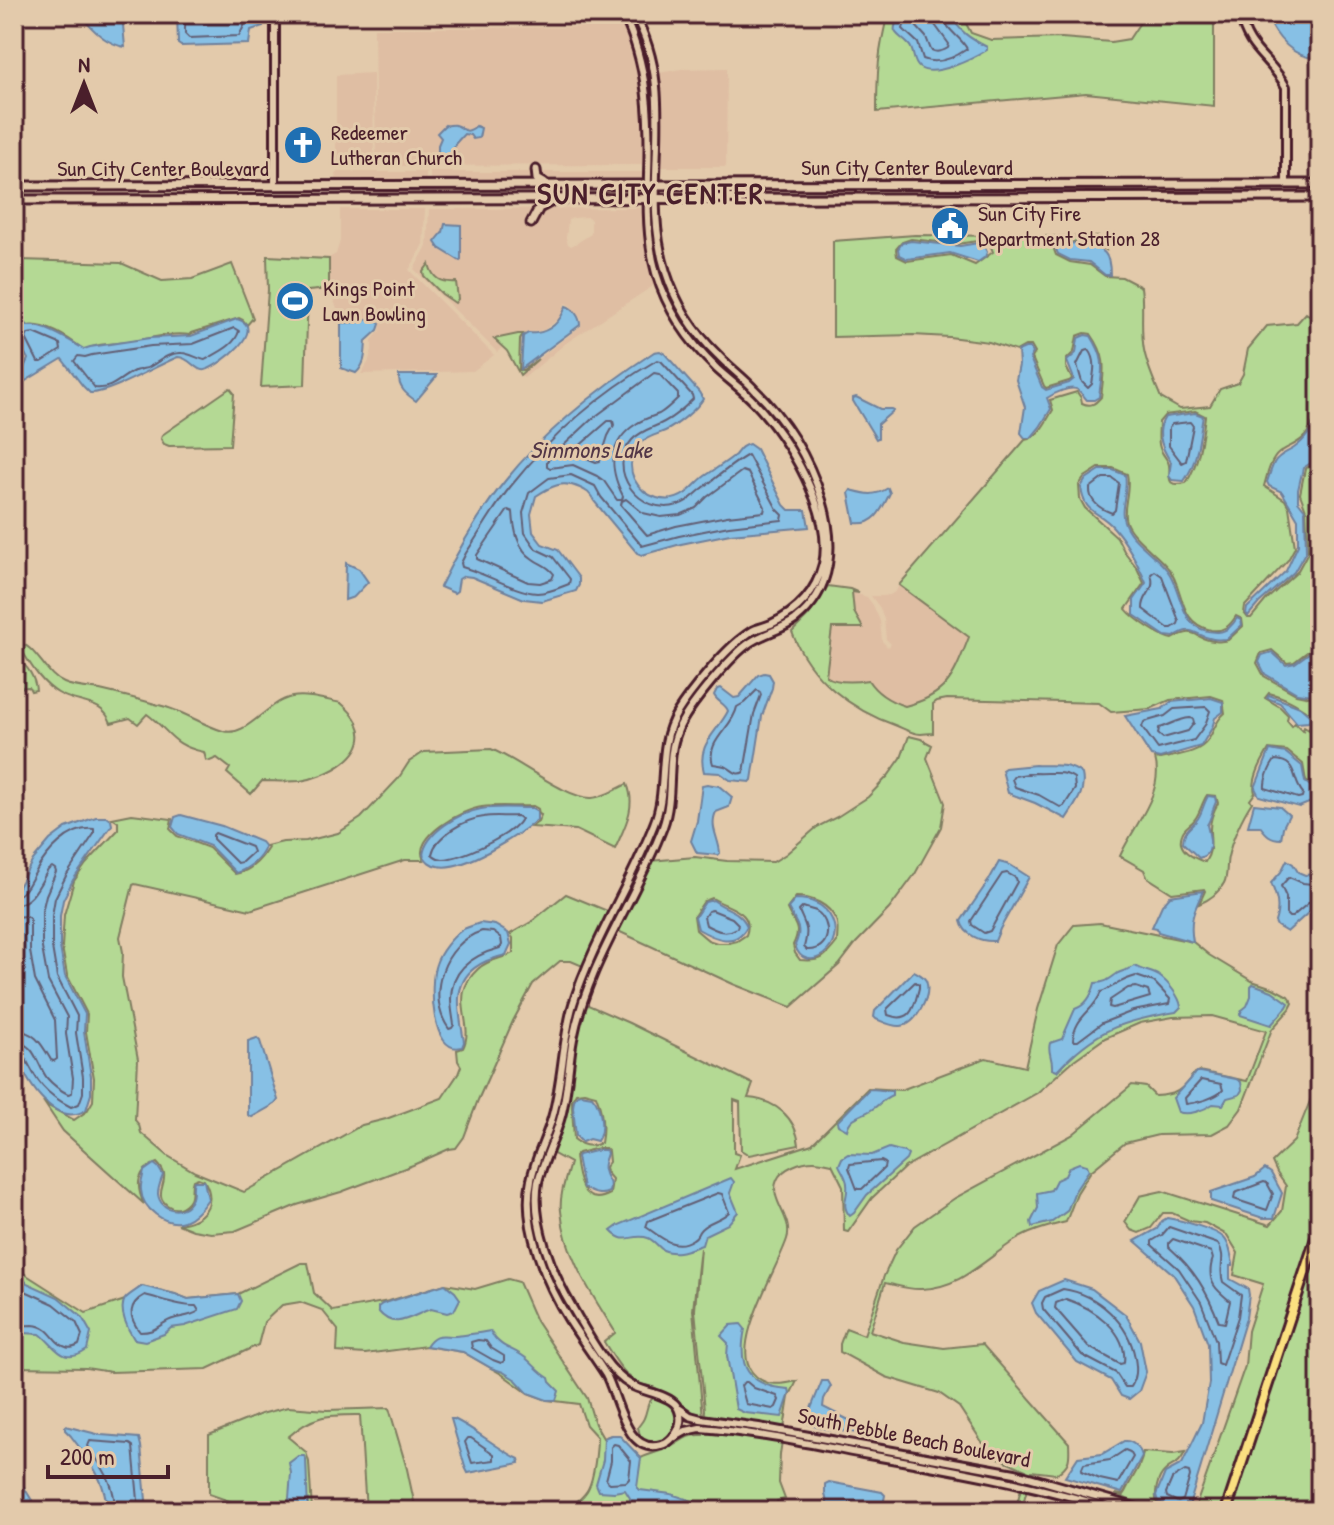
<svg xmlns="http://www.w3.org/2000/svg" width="1334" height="1525" font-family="'Patrick Hand',sans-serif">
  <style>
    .built { fill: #dfbea3; fill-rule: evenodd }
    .green { fill: #b4d994; stroke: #7f7c60; stroke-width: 2; fill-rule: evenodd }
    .water { fill: #87c0e5; stroke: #6f809b; stroke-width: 2 }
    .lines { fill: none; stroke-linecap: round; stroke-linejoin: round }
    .shore { stroke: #625f75; stroke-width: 2 }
    .tertiary-casing { stroke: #4a1f2b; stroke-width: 12 }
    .secondary-casing { stroke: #4a1f2b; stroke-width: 13 }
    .primary-casing { stroke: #4a1f2b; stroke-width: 14 }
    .tertiary { stroke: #e3caab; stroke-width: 6 }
    .secondary { stroke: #e3caab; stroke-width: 7 }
    .primary { stroke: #fbe080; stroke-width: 8 }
    .labels { text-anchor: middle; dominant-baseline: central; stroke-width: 6; stroke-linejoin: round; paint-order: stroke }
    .poi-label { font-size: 22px; fill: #4a1f2b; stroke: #e3caab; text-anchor: start }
    .street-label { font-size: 22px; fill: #4a1f2b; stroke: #e3caab }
    .water-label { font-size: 24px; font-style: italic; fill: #533747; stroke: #e3caab }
    .district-label { font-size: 30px; font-weight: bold; letter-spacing: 2px; fill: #4a1f2b; stroke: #e3caab }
  </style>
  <rect width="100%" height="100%" fill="#e3caab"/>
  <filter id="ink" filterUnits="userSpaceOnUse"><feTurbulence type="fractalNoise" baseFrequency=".0125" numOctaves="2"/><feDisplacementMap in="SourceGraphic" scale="16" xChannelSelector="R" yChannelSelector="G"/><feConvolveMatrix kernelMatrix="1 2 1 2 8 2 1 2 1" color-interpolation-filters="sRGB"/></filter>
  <g filter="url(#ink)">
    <g class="built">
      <path d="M 625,22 L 626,25 L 377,25 Z"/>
      <path d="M 627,27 L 637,61 L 643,103 L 643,165 L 376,166 L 374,28 Z"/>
      <path d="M 727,68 L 726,167 L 660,167 L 659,73 L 681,69 Z"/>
      <path d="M 373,73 L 374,167 L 336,168 L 336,75 Z"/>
      <rect x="336" y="172" width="90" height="7"/>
      <path d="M 430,172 L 533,172 L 530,179 L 430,179 Z"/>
      <path d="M 538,172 L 643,172 L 643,179 L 540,179 Z"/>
      <path d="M 641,208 L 651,272 L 656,284 L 566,343 L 524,378 L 520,375 L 528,367 L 581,326 L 581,319 L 570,305 L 565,303 L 561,317 L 544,330 L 497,338 L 494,341 L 502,348 L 497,352 L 414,269 L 427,246 L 429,209 ZM 588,217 L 591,220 L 591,234 L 577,243 L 571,246 L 568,244 L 566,238 L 568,220 L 573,218 ZM 461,225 L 462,245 L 461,260 L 439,248 L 436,242 L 443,232 L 444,226 ZM 429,264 L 434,277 L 440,281 L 456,283 L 458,299 L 451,302 L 424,276 L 423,272 Z"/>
      <path d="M 340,209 L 425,209 L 423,246 L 409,270 L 494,355 L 473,371 L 361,374 L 368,363 L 372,350 L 372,340 L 380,331 L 381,323 L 378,318 L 374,317 L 358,320 L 342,321 L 329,289 L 329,259 L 327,259 L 336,254 L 340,241 Z"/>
      <path d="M 899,585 L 969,637 L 955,673 L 948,683 L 928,697 L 905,706 L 885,697 L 873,689 L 868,680 L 839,681 L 831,680 L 826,675 L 832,628 L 862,628 L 854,612 L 851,592 L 867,597 L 873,605 L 880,621 L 882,641 L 888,647 L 891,644 L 886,639 L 884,619 L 880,608 L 871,596 L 883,596 L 890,595 L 896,591 Z"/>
    </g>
    <g class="green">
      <path d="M 888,14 L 961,14 L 971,33 L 991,40 L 1062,38 L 1111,42 L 1129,39 L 1141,21 L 1142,14 L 1214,14 L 1214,106 L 1086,93 L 877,112 C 877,75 878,51 888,14 Z"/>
      <path d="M 915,235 L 1104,237 L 1106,250 C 1091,240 1074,241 1057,242 L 1053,247 L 1056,255 L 1070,262 L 1090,265 L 1105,276 L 1122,277 L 1141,287 C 1144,308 1140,329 1144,350 C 1147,366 1155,383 1161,398 L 1180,409 L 1210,406 L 1220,389 L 1238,383 L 1243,374 L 1248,349 L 1267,326 L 1297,323 L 1306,313 L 1320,322 C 1320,357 1328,408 1305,436 C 1297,445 1288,446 1279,453 C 1270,460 1267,476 1264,486 L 1285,500 L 1289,507 L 1295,547 L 1288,560 L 1245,606 L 1244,613 L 1248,618 L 1251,618 L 1266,600 L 1297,572 L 1308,552 L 1306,510 L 1300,494 L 1305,469 L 1320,460 L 1320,642 L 1294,662 L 1287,663 L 1272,650 L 1261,653 L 1257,663 L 1264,676 L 1296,694 L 1320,699 L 1320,730 L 1316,717 C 1299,706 1291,699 1269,693 L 1265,698 L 1280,707 L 1288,715 L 1287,720 L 1292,726 L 1295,723 L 1303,731 L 1304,727 L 1309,730 L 1310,724 L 1312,723 L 1316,730 L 1320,731 L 1320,802 L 1316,798 L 1318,790 L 1306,781 L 1303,764 L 1287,751 L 1269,749 C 1262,761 1251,780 1255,793 L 1250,800 L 1252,802 C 1242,817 1232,839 1228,857 C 1226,865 1228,876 1224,883 C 1219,892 1209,900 1199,904 L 1205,891 L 1204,889 L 1172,893 L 1147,877 L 1144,870 L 1120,856 C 1133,826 1165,793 1155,758 L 1160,759 C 1176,755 1199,754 1208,740 C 1215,730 1215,721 1225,713 L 1223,700 L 1211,696 L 1170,700 L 1150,709 L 1111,712 L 1099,703 L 947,699 L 937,701 L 933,704 L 933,733 C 928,733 925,734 921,734 C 913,734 904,729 897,726 C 851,710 809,678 792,632 L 808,616 L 828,586 L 850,589 L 859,593 L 852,592 L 854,612 L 863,628 L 832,628 L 826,676 C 837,684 855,682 868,680 C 877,694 889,701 905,706 C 949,695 954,675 969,637 L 899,585 L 1025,440 C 1039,438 1046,421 1053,410 L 1050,400 L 1077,392 L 1081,398 L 1082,403 C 1091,407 1095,404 1101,397 C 1104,370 1108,358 1091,334 L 1085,333 L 1077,336 L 1074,352 L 1066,360 L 1066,367 L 1072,379 L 1069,381 L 1046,388 L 1044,386 L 1032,358 L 1035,353 L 1031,346 L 1025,346 L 1016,351 L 989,342 L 949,337 L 913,335 L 833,337 L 833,241 ZM 911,239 L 957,244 L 977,241 L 989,242 L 993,252 L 975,265 L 951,255 L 907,261 L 897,256 L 896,249 L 902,242 ZM 1195,411 L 1205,416 C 1202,439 1199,464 1186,483 C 1164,487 1171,478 1169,465 C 1168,459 1162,455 1160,448 C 1157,441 1159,430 1159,422 L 1165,415 ZM 1099,468 L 1113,468 L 1127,474 C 1131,491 1121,510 1126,522 C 1132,538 1157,554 1168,568 C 1185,588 1177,623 1211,630 C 1223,632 1230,626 1236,616 L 1242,619 L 1243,626 L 1228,640 C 1225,641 1217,642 1214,641 C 1193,639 1197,625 1173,639 C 1161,637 1134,619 1126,609 L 1144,583 L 1137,568 L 1124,551 L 1117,537 L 1085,508 L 1080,499 L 1079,485 L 1085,477 ZM 1207,795 L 1216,796 L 1218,803 C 1214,810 1210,821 1210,829 C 1210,843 1213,849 1205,862 C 1193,858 1176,850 1182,834 C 1184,827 1191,825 1195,819 C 1200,813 1202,802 1207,795 Z"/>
      <path d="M 267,256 L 329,259 L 329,289 L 308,291 L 305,385 L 261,387 L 268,290 Z"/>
      <path d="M 14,258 L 20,260 L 121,263 L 162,281 L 192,279 L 232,264 L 253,318 L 247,325 L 243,320 L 239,318 L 192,333 L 190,335 C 169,332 148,339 127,342 C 112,344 98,343 84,350 C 70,339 46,323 28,326 L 23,321 L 23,315 L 14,309 Z"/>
      <path d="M 429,264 C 433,279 440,283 456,282 L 458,299 L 455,303 L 442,294 L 424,276 L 423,272 Z"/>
      <path d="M 518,334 L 523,334 L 520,340 L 519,370 L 523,370 L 538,359 L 520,375 L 507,351 L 494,339 Z"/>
      <path d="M 230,388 L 234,393 L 230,445 L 169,446 L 164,444 L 161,439 L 162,435 Z"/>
      <path d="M 14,642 C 36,642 44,675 64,683 C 76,688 89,688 100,690 C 122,695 145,701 166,707 C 186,713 203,725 223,731 C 247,738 266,702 292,697 C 307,694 326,700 341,703 C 347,708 353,714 357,722 C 373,755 326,777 300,781 C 288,782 274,781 262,781 L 251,794 L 227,773 L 230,768 L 217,758 L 210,761 L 206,760 L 204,752 C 172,746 170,731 147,714 L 138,724 L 130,718 L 111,723 C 102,699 78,705 58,693 C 43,684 33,669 24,654 L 19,653 L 14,654 Z"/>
      <path d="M 18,660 C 28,666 35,678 36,690 L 31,691 L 29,687 L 14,688 L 14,663 Z"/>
      <path d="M 909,736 L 921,739 L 932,745 L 927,758 L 945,803 L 941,827 L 915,874 L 889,909 L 856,943 L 839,965 L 791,1007 L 733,984 L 618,931 L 650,861 L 695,857 L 727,861 L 773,862 L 786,854 L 817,827 L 837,817 L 868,797 L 888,776 L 901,758 ZM 796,897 C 812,897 829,904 836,920 C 839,926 837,936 837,942 C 825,958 821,962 800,960 L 795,953 L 793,945 C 802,927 794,925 787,909 ZM 712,898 C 728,908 755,911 746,935 L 737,941 L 729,943 L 717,943 L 708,940 L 696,930 L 694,916 L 704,901 Z"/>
      <path d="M 491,749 C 519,760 566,799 592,798 C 603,797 617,789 627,784 C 637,807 624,828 615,849 L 576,830 L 531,827 L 538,822 L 541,815 L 539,814 L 538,809 L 533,806 C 517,807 499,805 482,807 C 463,809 411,837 424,860 L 405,860 L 250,910 L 135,884 L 133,885 L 120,937 L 123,952 L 122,977 L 138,1059 L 135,1120 L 139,1125 L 141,1133 L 168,1156 L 195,1172 L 244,1192 L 362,1125 L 386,1119 L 442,1098 L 458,1074 L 461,1066 L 458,1061 L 457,1050 L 463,1048 C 476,1023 447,997 478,969 C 488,959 503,959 513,953 L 513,938 L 510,934 L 531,922 L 566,894 L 610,912 L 585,967 L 571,961 L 560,961 L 533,984 L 513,1021 L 478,1100 L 464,1137 L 456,1148 L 449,1149 L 413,1165 L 341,1192 L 297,1205 L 235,1231 L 211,1233 L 193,1230 L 178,1224 C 203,1221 218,1204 204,1180 L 198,1178 L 193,1180 C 190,1187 193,1193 190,1199 C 188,1203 183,1207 179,1208 C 174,1209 171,1208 167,1205 C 154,1195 166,1185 164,1174 C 163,1169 160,1166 157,1163 C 137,1170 135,1185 144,1204 L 63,1131 L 43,1101 L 50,1107 L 74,1120 L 87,1111 L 93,1101 L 94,1078 L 86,1032 L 87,1014 L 67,975 L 62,947 L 64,915 L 74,881 L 86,864 L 118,830 L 118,822 L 112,818 L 132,814 L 172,819 L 170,829 L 177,836 L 209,848 L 235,874 C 249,872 260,861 268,848 L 266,846 L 283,842 L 306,841 L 338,833 L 361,818 L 398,779 L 409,762 L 424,752 Z"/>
      <path d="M 1100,923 L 1193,942 L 1209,955 L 1252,981 L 1273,988 L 1288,996 L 1293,1003 L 1290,1009 L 1272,1029 L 1241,1109 L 1229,1125 L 1212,1134 L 1158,1135 L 1125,1143 L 1091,1171 L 1077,1193 L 1066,1222 C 1047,1227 1030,1231 1014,1241 C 983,1261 960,1288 921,1289 C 909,1290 896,1285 885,1283 L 870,1331 L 904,1342 L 944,1348 L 982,1344 L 1069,1443 C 1070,1459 1070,1465 1056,1474 L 1032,1471 L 1021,1511 L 1015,1511 L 1026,1470 L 990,1454 L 959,1407 L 939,1393 L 886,1377 L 840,1352 L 840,1344 L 846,1328 L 864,1335 L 884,1276 L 896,1250 L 915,1226 L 955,1198 L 1072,1135 L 1132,1085 L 1146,1087 L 1155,1096 C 1176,1095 1182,1091 1194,1073 L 1199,1071 L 1247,1081 L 1266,1031 L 1212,1016 L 1173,1017 L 1140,1023 L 1105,1038 L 1074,1060 L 1037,1093 L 905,1167 L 872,1198 L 848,1232 L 844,1231 L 843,1186 L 832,1164 C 826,1163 820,1161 814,1161 C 802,1161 782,1168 777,1180 C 768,1200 794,1218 787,1239 C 777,1270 730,1344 752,1372 C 764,1387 780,1385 797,1381 L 789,1397 L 780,1454 L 779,1483 L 785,1499 L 777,1501 L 779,1511 L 563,1511 C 571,1507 584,1497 588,1489 C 594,1478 597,1450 597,1437 L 586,1425 L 579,1404 L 547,1400 L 528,1393 L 503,1375 L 463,1352 L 426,1346 L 365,1354 L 337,1352 L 338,1330 L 322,1310 L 300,1302 L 282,1305 L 264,1322 L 258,1345 L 207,1369 L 111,1372 L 86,1368 L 14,1367 L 14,1263 L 25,1274 L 86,1313 L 125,1300 L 142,1286 L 175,1294 L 188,1299 L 238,1294 L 301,1263 L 308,1263 L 314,1293 L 333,1311 L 389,1301 L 445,1284 L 475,1289 L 508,1279 L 519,1282 L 536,1321 L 587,1398 L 595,1424 L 603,1438 L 611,1435 L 618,1435 L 641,1458 C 649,1454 658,1452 666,1449 C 682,1443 683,1434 703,1435 L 705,1410 L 695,1310 L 700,1248 L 693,1310 L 703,1417 C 686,1413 673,1402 660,1391 C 653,1385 643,1386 636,1382 C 622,1373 613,1356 604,1342 L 615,1333 L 614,1330 C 591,1293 565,1256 561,1211 C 559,1196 566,1178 570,1163 L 552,1153 C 558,1138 564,1121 567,1105 C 573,1071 574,1037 586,1004 L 629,1023 L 753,1084 L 748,1098 C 775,1100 796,1117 799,1145 L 749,1155 L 741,1150 L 740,1102 L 734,1100 L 734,1153 L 740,1155 L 735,1169 L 812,1144 L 868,1088 L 901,1090 L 986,1058 L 1025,1067 L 1038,1009 L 1058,945 L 1074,925 ZM 584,1092 L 596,1095 C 602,1110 604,1127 601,1143 C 591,1148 582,1146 574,1139 L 572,1107 L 572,1100 L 576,1093 ZM 599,1148 L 605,1148 L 608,1151 L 609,1162 L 605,1167 L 606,1172 L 612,1179 L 610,1194 C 582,1209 577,1177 575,1156 L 578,1153 Z"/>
      <path d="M 1320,1076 L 1320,1210 L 1309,1242 L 1312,1244 L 1224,1511 L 1194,1511 L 1245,1366 L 1248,1331 L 1263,1284 L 1234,1275 L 1238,1253 L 1227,1235 L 1205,1223 L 1190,1221 L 1172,1213 L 1163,1213 L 1151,1228 L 1139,1233 L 1131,1230 L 1125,1222 L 1140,1196 L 1162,1191 L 1270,1225 L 1282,1211 L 1286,1186 L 1277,1173 L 1272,1162 L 1294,1141 Z"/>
      <path d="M 1316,1246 L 1320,1249 L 1320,1511 L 1229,1511 Z"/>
      <path d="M 655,1397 C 660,1399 668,1401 673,1405 C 682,1415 678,1434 667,1440 C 659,1445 649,1444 641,1441 L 638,1427 C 640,1424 643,1421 644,1418 C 648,1409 646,1402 655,1397 Z"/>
      <path d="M 288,1407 L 327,1410 L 389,1408 L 407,1469 L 416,1511 L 366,1511 L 360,1415 C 328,1415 314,1414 288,1437 L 306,1452 L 309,1462 L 312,1511 L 246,1511 L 241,1505 L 209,1494 L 209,1435 L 261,1414 Z"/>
      <path d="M 1143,1452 L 1173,1454 L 1185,1452 C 1178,1467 1174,1462 1165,1471 C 1157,1478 1154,1494 1157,1504 L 1176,1511 L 1155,1511 L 1139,1506 L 1139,1504 L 1115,1494 L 1123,1495 L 1125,1492 C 1131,1479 1142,1466 1143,1452 Z"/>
    </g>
    <g class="water">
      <path d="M 80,14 L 122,14 L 125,47 C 106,44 91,29 80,14 Z"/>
      <path d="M 177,14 L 251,14 L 255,18 L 263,21 L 263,26 L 251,30 L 249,44 L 181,46 L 178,44 Z"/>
      <path d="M 900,14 L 950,14 C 960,32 969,38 987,47 L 987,50 C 974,58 935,78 920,68 C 912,63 915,51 909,45 C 896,31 889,36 900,14 Z"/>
      <path d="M 1266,14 L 1296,14 L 1304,21 L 1320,26 L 1320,58 C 1294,60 1275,37 1266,14 Z"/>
      <path d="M 445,125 C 448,126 452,124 455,125 C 464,127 464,136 476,126 L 481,128 L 479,138 L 473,139 L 470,135 L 464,134 L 455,144 L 454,150 L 459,156 L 459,161 L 438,160 L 438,145 L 441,138 L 437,133 Z"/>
      <path d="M 445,224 L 461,225 L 461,260 L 460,261 L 439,248 L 435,242 L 443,232 Z"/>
      <path d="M 911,241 L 960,246 L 978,243 L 984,246 L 987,252 L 985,257 L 978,262 L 950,253 L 907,259 L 899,255 L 898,249 L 902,243 Z"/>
      <path d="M 1080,243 C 1102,249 1110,249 1110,275 L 1105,275 L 1089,262 L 1070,260 L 1058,254 L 1055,247 L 1057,244 Z"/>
      <path d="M 566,306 C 573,308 580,317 580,325 L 521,369 L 523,336 C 533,331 524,334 536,333 C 553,331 561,320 566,306 Z"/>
      <path d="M 14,309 L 23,315 L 24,321 L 28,326 C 44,324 70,341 84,349 L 90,347 L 150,338 L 191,336 L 237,319 C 269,328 220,366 205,370 C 196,372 190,357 178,357 C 157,365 109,394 90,393 L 83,386 L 62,359 L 14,388 L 14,376 L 23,370 L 28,359 L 14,334 Z"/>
      <path d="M 368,319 L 377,320 L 380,324 L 378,330 L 366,341 C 365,353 366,364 356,373 L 341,368 L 341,323 L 360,322 Z"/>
      <path d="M 1085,335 L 1091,336 C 1107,361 1102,369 1099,397 L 1094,400 L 1087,400 C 1084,397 1082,393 1078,390 C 1071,385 1053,394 1047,398 L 1051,409 L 1040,427 L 1031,438 L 1025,438 L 1021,433 L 1025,407 L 1016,380 L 1019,365 L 1018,351 L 1025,348 L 1030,348 L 1033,353 L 1030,358 L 1042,387 L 1046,390 L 1069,383 L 1074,379 L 1067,361 L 1076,353 L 1078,338 Z"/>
      <path d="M 660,351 L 665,354 L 699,392 L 703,399 C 697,409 676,426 665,431 C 654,436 641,438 635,450 C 630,459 630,470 634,479 C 644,498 668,506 686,493 C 693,488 698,481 705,476 C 715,469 725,463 735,455 C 740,449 741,446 749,444 L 756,449 L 784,505 L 789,510 L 806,510 L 809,527 L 730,534 L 681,544 L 642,555 L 637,553 L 594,501 C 590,493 587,491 580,488 C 563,480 551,486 536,496 L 531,514 L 533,532 L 542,544 L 558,550 L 579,578 L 579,585 L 576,591 L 542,601 L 524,599 L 472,577 L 464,576 L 459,579 L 457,591 L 454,593 L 440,587 C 458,550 479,513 505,481 C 547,429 599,388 654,352 Z"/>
      <path d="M 399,375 L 437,375 L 437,376 L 416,401 C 406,394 398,388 399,375 Z"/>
      <path d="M 856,397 L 880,409 L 892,409 L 893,411 L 878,424 L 878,438 L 876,439 L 853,401 L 853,398 Z"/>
      <path d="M 1320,410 L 1320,457 L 1303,468 L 1298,490 L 1298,501 L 1305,510 L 1306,551 L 1294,572 L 1259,603 L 1248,616 L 1246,613 L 1247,608 L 1286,571 L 1298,545 L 1298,519 L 1282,492 L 1269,486 L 1267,482 C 1269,476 1271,469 1274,463 C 1279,454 1287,453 1294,448 C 1307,439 1315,425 1320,410 Z"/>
      <path d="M 1195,413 L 1203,416 C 1199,438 1198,462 1184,481 L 1172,480 L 1169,476 L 1171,462 C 1162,449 1155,432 1165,417 Z"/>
      <path d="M 1100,470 L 1113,470 L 1125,475 C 1129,491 1118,510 1125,524 C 1133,543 1155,554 1167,570 C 1184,592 1178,633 1218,632 C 1227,631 1232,626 1237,618 L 1241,620 L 1242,625 L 1227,639 C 1222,639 1217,640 1213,639 C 1193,636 1194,623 1174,637 L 1165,636 L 1134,615 L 1134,600 L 1146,583 C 1138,564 1128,544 1114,528 C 1099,510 1084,515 1081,487 L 1086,479 Z"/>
      <path d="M 888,488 L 890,493 C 882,509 875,526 855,523 L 849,493 L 851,490 C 866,494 874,497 888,488 Z"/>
      <path d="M 346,563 L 359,569 L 368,582 L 354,597 L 345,600 Z"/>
      <path d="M 1320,645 L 1320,696 L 1297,693 L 1265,674 L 1259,662 L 1262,655 L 1272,652 L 1286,665 L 1295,663 Z"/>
      <path d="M 764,673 L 769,674 L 773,681 L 772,688 L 762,716 L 752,780 L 750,782 L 730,780 L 720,773 L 704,772 C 696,744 717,733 728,711 C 726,704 717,702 714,695 L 717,689 L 721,688 L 734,698 L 739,697 L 758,675 Z"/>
      <path d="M 1269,695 L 1300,707 L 1310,716 L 1309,722 L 1297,723 L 1280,703 L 1267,698 Z"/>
      <path d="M 1211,698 L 1223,702 L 1223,712 L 1215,718 L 1212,728 L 1201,746 L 1160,758 L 1151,756 L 1125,716 L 1162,709 L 1171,702 Z"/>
      <path d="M 1270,750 L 1286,753 L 1302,766 L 1305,782 L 1317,791 L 1314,801 L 1299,807 L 1259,796 L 1255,788 Z"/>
      <path d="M 1035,765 C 1052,766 1067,762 1082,774 C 1086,792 1076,803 1066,819 L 1035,803 L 1008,793 L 1002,770 L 1005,768 Z"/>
      <path d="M 707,784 L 719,786 L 732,797 L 729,807 L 716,812 C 709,827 719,838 720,853 L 718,855 L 697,853 L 691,841 L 697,821 L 702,785 Z"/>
      <path d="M 1208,796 L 1215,797 L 1216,802 C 1212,810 1212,817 1207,825 C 1210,837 1215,854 1199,858 L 1183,843 C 1183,831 1189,829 1196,821 C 1202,815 1203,804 1208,796 Z"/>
      <path d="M 1254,804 L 1280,807 L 1289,815 L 1283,827 L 1281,839 C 1270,839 1266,834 1260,826 L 1248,826 Z"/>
      <path d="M 532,808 L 537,811 L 537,820 C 517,836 463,872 438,866 C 430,865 427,861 423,855 C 426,832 459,813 481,809 C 497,806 516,808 532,808 Z"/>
      <path d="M 181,815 L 222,826 L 261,842 L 265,847 C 261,859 248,869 236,873 L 210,846 L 178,834 L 172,827 L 175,817 Z"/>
      <path d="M 96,817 L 107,817 L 111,820 L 112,825 L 73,880 L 63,900 L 60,916 L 60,947 L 65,976 L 85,1014 L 84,1032 L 91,1076 L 91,1094 L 86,1110 C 53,1130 23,1076 14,1050 L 14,894 L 33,860 L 50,840 L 66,828 Z"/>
      <path d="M 1287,860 L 1293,864 L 1298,872 L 1305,875 L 1314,874 L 1320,880 L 1320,902 L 1287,932 L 1277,926 L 1275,922 C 1280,907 1277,897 1271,883 L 1281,872 Z"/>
      <path d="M 999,862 L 1010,865 L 1029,877 L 1000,929 L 995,941 C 981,942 964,935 961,921 L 989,880 Z"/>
      <path d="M 1203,891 C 1194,911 1189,919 1193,942 L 1158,932 L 1157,928 L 1152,927 L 1162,905 L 1170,896 Z"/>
      <path d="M 796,899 C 810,899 821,903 829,914 C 851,947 804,978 795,945 C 803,928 796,924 788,908 Z"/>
      <path d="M 713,900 C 726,910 740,910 747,926 C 736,948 715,939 698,929 L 695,917 L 705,902 Z"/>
      <path d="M 480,923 L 495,925 L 508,933 L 511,944 L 506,955 C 483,960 461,970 459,998 C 458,1012 462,1028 464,1042 L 462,1047 C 431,1056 429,983 436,964 C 440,952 452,937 462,930 C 467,927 475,925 480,923 Z"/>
      <path d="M 1135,966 C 1142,971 1152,971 1159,976 C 1168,982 1180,997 1181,1007 L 1176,1012 C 1123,1021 1095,1029 1057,1071 L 1052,1069 C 1053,1057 1047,1052 1050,1043 L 1062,1039 L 1075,1009 C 1087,1005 1092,995 1095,983 C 1106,983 1109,979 1118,973 C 1124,970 1129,970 1135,966 Z"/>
      <path d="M 914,971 C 919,974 926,977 927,984 C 930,997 916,1025 901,1026 C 893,1027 883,1022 876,1019 L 874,1017 L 875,1011 Z"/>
      <path d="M 1253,984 L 1272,991 L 1289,1003 L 1287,1007 L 1271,1025 L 1240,1015 L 1242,1010 L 1247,1006 L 1251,996 L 1251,986 Z"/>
      <path d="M 257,1038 L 260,1041 L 278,1100 L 275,1104 L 252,1117 L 248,1115 L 248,1041 Z"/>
      <path d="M 1196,1072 L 1201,1072 L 1236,1079 L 1241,1082 L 1242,1090 L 1239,1095 L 1227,1098 L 1223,1105 L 1213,1104 C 1204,1110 1189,1116 1178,1112 L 1173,1098 Z"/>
      <path d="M 869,1089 C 877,1089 885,1091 892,1091 L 892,1095 C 882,1099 880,1105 871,1110 C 860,1117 850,1116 847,1130 L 838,1125 L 837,1122 Z"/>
      <path d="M 581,1094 L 592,1096 C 601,1105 605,1130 597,1141 L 589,1139 L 582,1142 L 576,1136 L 573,1107 L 574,1100 L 577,1095 Z"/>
      <path d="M 889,1148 L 904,1152 L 908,1155 L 906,1160 L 867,1195 L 854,1213 L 850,1216 C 840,1205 849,1196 847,1184 C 847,1178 841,1170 839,1165 L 842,1158 L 848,1154 L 872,1155 Z"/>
      <path d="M 599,1150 L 605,1150 L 607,1153 C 606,1159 602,1164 604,1170 C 606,1181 612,1179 609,1192 C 599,1197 592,1192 583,1188 L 577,1157 L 578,1155 Z"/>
      <path d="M 1079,1163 L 1087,1165 L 1089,1170 L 1075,1191 L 1067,1211 L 1052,1222 L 1032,1227 L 1031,1222 L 1038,1208 L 1037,1193 L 1051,1190 L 1056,1180 L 1065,1176 L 1069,1167 Z"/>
      <path d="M 154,1164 L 158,1167 L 163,1175 C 161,1181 158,1187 158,1194 C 160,1211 183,1216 191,1200 C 195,1194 191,1188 194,1181 L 204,1181 L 208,1199 C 202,1208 194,1217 184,1221 C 165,1227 142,1208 141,1190 C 140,1184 143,1177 144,1171 Z"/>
      <path d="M 1265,1169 L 1271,1173 L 1282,1193 L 1274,1218 L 1263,1218 L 1211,1201 L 1211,1192 L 1255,1177 Z"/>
      <path d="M 731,1178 L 734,1182 L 730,1193 L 738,1212 L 728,1224 L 705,1235 L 702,1245 C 689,1249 676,1256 663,1250 C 658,1247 654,1240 648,1238 C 633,1232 626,1247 611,1231 L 619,1225 Z"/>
      <path d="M 1167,1218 C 1180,1220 1215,1229 1224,1238 C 1231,1245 1230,1255 1233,1263 L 1233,1266 L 1230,1266 L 1230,1279 L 1248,1289 L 1249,1295 L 1246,1318 L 1189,1506 L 1183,1511 L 1158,1502 L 1156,1495 L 1165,1473 L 1182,1464 L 1202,1423 L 1209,1383 L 1208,1344 L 1194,1306 L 1173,1274 L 1135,1241 L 1157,1229 L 1162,1221 Z"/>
      <path d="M 14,1269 L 27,1283 L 58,1297 L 82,1317 L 91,1333 L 87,1350 C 62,1367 56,1346 40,1334 L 23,1333 L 18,1338 L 17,1357 L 14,1357 Z"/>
      <path d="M 1064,1280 L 1092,1289 L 1126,1315 L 1140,1341 L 1146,1372 L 1139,1391 L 1129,1399 L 1121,1396 L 1111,1380 L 1077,1362 L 1036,1313 L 1032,1303 L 1039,1291 Z"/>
      <path d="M 445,1284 L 455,1292 L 460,1299 L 454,1311 L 447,1313 L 431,1309 C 412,1315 395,1332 378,1311 L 378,1307 L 382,1304 Z"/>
      <path d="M 142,1286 L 175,1294 L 188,1299 L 238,1294 L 241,1301 L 237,1309 L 185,1326 L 171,1328 L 164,1334 L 145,1341 L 134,1339 C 128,1330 118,1310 125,1299 C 128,1295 137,1290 142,1286 Z"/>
      <path d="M 741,1324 L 745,1329 C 740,1354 740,1377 770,1386 C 776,1388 783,1388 789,1389 L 790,1393 L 782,1417 L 745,1413 L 736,1409 L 727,1356 L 728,1343 L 721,1336 L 731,1325 Z"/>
      <path d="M 490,1331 C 502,1351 514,1347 528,1360 C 536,1367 540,1373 549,1378 L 550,1382 L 559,1391 L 556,1400 L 547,1400 L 528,1393 L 516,1380 L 503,1372 L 491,1368 L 463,1352 L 426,1346 C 435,1332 441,1336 455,1336 C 466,1335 479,1333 490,1331 Z"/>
      <path d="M 822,1381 L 828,1381 L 831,1386 L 824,1399 L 823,1407 L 867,1429 L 869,1433 C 853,1433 823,1430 809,1424 L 808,1416 Z"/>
      <path d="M 451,1419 L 454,1419 C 477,1430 496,1448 519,1459 L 520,1463 L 468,1473 L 465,1467 Z"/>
      <path d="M 65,1426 L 101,1435 L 139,1438 L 141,1446 L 147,1511 L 107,1511 C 106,1479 89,1461 71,1436 L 65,1430 Z"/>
      <path d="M 611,1435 L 618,1435 L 621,1437 L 641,1458 L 637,1487 L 640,1490 L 671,1494 L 723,1511 L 630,1511 L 630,1498 L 625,1490 L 614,1492 L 599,1491 L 596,1484 L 603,1460 L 604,1438 Z"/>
      <path d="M 1124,1441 C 1132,1440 1140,1448 1142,1456 L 1122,1493 L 1065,1477 L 1078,1457 L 1102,1454 Z"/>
      <path d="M 298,1456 L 304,1456 L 306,1459 L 308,1511 L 288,1511 L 291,1473 L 289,1463 Z"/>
      <path d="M 14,1471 L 36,1507 L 36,1511 L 14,1511 Z"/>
      <path d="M 829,1482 L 882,1492 L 885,1495 L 882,1511 L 829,1511 L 825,1494 L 825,1484 Z"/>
    </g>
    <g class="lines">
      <g class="shore">
        <path d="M 185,14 L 185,34 L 189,38 L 239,36 L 246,22 L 246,14"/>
        <path d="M 907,14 L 903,29 L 918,43 L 923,59 C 938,65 954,58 967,49 C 961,36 945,31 943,14"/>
        <path d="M 917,14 L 916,26 L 926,37 L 931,50 C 936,53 943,51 948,48 L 949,44 L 935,25 L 933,14"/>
        <path d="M 234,328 L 239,331 C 235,346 217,353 205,360 C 198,359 189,353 182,353 C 168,352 158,363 147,368 C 146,368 135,371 134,371 C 120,378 112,390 95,388 L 74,361 L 78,356 L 85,357 L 92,355 L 151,346 L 193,344 Z"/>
        <path d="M 34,333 L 60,344 L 61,350 L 42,362 L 38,362 L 26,338 L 28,334 Z"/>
        <path d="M 1089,350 C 1097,360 1094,372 1092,384 L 1088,388 L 1082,382 L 1077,365 L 1084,351 Z"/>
        <path d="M 657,360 L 661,361 L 692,395 L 693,399 C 685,407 674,417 664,422 C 653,428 641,430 632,440 C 605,470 640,517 678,505 C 689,502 695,494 703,488 C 717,477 733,463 748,455 L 777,509 L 783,515 L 782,520 L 729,526 L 679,536 L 642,546 L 601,497 L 595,486 L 571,475 L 549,478 L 529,493 L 523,513 L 525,533 L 536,549 L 553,557 L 570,579 L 569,584 C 559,588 548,593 537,593 C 515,592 485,573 462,567 L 461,563 L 466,553 C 481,531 494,507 511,486 C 551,436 602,392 657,360 Z"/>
        <path d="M 654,373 L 659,374 L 678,394 L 678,398 C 673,403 666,410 659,414 C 651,417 643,419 636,424 C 608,442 609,469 623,496 L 622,500 L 617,500 L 604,481 L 597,476 L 573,465 L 550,468 L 547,466 L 547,461 L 592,419 Z"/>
        <path d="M 608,421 L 613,421 L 614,425 L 608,436 L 600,461 L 596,462 L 577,454 L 577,448 Z"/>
        <path d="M 1190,422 L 1193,426 L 1186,461 L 1182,463 L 1169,446 L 1169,428 L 1172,424 Z"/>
        <path d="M 742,471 L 748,473 L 765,507 L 764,512 L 727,516 L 676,526 L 647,535 L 621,505 L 622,501 L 626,499 L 643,513 L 661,517 L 680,515 L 696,508 L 707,497 Z"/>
        <path d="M 1103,478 L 1112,478 L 1119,483 L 1115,510 L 1112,513 C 1100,509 1089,501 1090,488 Z"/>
        <path d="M 508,510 L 513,512 C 514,529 517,549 533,559 C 541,565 547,565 554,574 L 552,579 L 540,583 L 528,582 L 477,559 L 477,555 Z"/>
        <path d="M 1155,571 L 1162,576 L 1179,621 L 1178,624 L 1172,628 L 1168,628 L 1143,609 C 1142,594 1157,592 1151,574 Z"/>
        <path d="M 757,690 L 760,692 L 761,695 L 754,714 L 744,772 C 736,776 734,771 727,767 C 723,765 718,765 713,764 C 705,741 733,728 737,707 L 744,703 Z"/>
        <path d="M 1206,707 L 1210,711 L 1205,725 L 1194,740 L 1158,749 L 1142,727 L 1144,722 L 1165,716 L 1174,709 Z"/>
        <path d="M 1190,718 L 1193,719 L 1194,723 L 1188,731 L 1163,738 L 1158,734 L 1159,728 C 1170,725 1178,719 1190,718 Z"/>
        <path d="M 1275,760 C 1299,761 1291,780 1303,793 L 1302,797 L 1298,798 L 1265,788 C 1264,779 1270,767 1275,760 Z"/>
        <path d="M 1035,773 C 1048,774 1063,770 1074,778 L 1075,789 L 1064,806 L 1060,807 L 1039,795 L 1015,787 L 1012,779 L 1014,776 Z"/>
        <path d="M 517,816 L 521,819 C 513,835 462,858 443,859 C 437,859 436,857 432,854 C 436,835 466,819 484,817 C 494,815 506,817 517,816 Z"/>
        <path d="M 215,833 L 251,847 L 253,852 L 242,862 L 237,863 L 213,839 L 213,835 Z"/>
        <path d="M 1007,873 L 1016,878 L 1017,882 L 990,931 L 984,933 L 972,925 L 971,921 L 1002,874 Z"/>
        <path d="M 1320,885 L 1303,883 L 1289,877 L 1281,886 L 1286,897 L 1286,914 L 1289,917 L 1292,917 L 1313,899 L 1320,897"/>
        <path d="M 14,895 C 16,895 18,895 20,894 C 27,891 31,879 35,873 C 46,853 69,826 94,829 L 94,834 L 66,876 L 55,898 L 52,916 L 52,947 L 57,977 L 77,1016 L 76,1033 L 83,1077 L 83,1093 L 79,1104 L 71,1107 C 45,1094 36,1081 24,1055 L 20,1052 L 14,1052"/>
        <path d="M 14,905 C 33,903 39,885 48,870 L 52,867 L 55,869 L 56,872 L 46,895 L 42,912 L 42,948 L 48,981 L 67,1017 L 66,1034 L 73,1078 L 72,1093 L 68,1094 C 60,1090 53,1085 47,1078 C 36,1063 36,1043 14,1042"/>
        <path d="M 803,907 C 805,908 814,910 816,911 C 833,922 831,951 807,950 L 804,947 C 809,929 806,927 799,911 Z"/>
        <path d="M 712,910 L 732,918 L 738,924 L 737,928 C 726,935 717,931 706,925 L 704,917 L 708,911 Z"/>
        <path d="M 14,917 L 26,916 L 30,919 L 30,951 L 35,980 L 55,1020 L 57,1059 L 54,1061 L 51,1060 C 41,1043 35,1031 14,1030"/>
        <path d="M 482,931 L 493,932 L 501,938 L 502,945 L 500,948 C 473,955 451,969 451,999 C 451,1008 453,1017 454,1025 L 452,1028 L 449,1029 C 425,995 444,943 482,931 Z"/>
        <path d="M 1136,976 L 1154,982 L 1170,999 L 1169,1004 L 1133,1011 L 1102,1023 L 1078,1041 L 1073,1041 C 1074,1016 1094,1012 1101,992 C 1115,987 1120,980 1136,976 Z"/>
        <path d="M 915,982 L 919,984 L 919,988 C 914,1007 912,1024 888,1015 L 887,1009 Z"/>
        <path d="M 1136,987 L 1148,991 L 1150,997 L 1113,1008 L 1109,1007 L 1110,1000 L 1128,988 Z"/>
        <path d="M 1201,1080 L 1221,1084 L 1223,1090 C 1216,1098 1197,1103 1186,1104 L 1185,1098 Z"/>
        <path d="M 881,1161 L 885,1163 L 884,1168 L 862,1189 L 857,1189 L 849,1168 L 850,1164 Z"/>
        <path d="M 1264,1182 L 1267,1183 L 1273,1194 L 1267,1210 L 1234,1199 L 1235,1193 Z"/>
        <path d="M 718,1193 L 722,1194 L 729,1212 C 721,1220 709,1221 701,1229 C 696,1234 699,1236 693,1239 C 674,1252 660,1236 646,1227 L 648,1221 Z"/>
        <path d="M 1169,1227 L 1218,1244 C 1227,1257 1218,1268 1223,1282 L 1241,1295 L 1238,1317 L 1222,1365 L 1217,1363 L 1216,1341 L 1201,1302 L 1179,1269 L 1152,1245 L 1152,1241 L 1162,1235 Z"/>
        <path d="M 1173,1239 L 1211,1252 C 1214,1264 1213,1254 1211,1266 C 1208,1284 1218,1291 1230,1301 L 1225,1323 L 1219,1322 C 1207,1291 1194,1269 1169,1247 L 1169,1243 Z"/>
        <path d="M 14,1280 L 23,1290 L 54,1304 L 76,1322 L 82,1335 L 79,1345 C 75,1347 71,1349 66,1347 C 52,1343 53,1327 33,1325 C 24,1325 21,1325 14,1331"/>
        <path d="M 1063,1289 C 1098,1294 1129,1323 1135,1358 C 1137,1370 1137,1377 1131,1387 L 1125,1387 L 1116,1373 L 1082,1355 L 1043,1309 L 1042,1303 L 1045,1297 Z"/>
        <path d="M 145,1295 C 161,1299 181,1307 196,1306 L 199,1311 C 189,1318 175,1316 166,1322 C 155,1328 154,1332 140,1332 C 128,1317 128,1304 145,1295 Z"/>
        <path d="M 1066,1299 C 1093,1308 1128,1331 1124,1363 L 1120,1364 L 1089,1347 L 1055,1308 L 1056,1303 Z"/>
        <path d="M 478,1340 L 486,1341 L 491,1348 L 504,1356 L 504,1361 L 501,1363 L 493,1360 L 472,1348 L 471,1342 Z"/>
        <path d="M 744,1382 L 747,1382 L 754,1388 L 777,1396 L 779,1400 L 776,1407 L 773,1409 L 746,1404 L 741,1386 Z"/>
        <path d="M 468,1438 L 471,1438 L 494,1454 L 494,1460 L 472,1463 L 465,1442 Z"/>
        <path d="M 614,1444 L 618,1445 L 631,1461 L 629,1479 L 626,1482 L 610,1483 L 606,1480 L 611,1461 L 611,1447 Z"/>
        <path d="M 1125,1450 L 1130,1452 L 1133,1457 L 1118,1483 L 1100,1479 L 1081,1471 L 1084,1464 L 1110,1460 Z"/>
        <path d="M 1185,1471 L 1189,1472 L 1190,1476 L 1183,1500 L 1178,1502 L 1167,1497 L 1166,1493 L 1172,1479 Z"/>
        <path d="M 115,1511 C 115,1482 103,1469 88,1446 L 90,1441 L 130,1444 L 133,1446 L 139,1511"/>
      </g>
      <defs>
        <g id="tertiary">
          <path d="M 275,14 L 275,186"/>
          <path d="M 623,14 C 648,64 650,119 648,175 C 647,207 647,241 656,273 C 667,310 689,342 717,369 C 729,380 743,390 754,402 C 788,437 834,514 823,564 C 816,592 797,612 771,624 C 753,631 758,626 742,638 C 723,652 690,692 677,713 C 656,747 669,788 654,824 C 630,885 593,941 573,1004 C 562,1041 563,1081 552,1118 C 546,1139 535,1158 531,1180 C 521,1225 546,1283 569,1320 C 581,1339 594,1356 606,1375 C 618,1397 626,1456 661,1445 C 666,1444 671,1440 674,1436 C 681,1428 683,1415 676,1405 C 667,1394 644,1392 631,1385 C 607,1372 586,1331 572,1307 C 552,1273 531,1222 538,1182 C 543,1161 554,1141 560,1120 C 568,1094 568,1065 573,1039 C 588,962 636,899 663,827 C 675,794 665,759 678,730 C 686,709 732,654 751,642 C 765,633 781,630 795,620 C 834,590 835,543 822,500 C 809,458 786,420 754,389 C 743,377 729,367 718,355 C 694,332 676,304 666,272 C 638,186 681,97 634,14"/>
          <path d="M 1240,14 C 1247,52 1271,58 1286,87 L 1286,184"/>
          <path d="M 680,1409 L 690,1416 L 701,1419 L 759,1427 L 1015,1473 L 1148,1511"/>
          <path d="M 675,1437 L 686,1431 L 700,1428 C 754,1432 809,1444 863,1454 C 949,1469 1035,1484 1119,1511"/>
        </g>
        <g id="secondary">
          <path d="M 536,170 L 537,179 L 544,183"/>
          <path d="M 14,186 L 1320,184"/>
          <path d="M 14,200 L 1320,197"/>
          <path d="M 531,223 L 539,208 L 554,200"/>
        </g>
        <path id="primary" d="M 1226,1511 L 1320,1226"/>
      </defs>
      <use href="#tertiary" class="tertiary-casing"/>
      <use href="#secondary" class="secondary-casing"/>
      <use href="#primary" class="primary-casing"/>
      <use href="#tertiary" class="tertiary"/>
      <use href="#secondary" class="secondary"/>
      <use href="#primary" class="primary"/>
    </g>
  </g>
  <defs>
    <symbol id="church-disc" viewBox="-11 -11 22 22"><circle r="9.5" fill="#1f6fb2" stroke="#e3caab"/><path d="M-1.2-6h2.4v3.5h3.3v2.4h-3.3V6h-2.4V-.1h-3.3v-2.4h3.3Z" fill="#fff"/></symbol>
    <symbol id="civic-disc" viewBox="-11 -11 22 22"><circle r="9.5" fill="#1f6fb2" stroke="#e3caab"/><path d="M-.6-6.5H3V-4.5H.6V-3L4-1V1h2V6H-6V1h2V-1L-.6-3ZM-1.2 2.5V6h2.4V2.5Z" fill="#fff"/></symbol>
    <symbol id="stadium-disc" viewBox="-11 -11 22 22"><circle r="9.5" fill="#1f6fb2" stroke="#e3caab"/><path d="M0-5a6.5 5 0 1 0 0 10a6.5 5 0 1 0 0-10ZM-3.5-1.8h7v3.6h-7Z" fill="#fff"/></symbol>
  </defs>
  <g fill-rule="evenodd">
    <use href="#church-disc" x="281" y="123" width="44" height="44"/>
    <use href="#civic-disc" x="928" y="204" width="44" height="44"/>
    <use href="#stadium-disc" x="273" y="279" width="44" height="44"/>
  </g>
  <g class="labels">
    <g class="poi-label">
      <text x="331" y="132">Redeemer<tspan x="331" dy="25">Lutheran Church</tspan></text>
      <text x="978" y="213">Sun City Fire<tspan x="978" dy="25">Department Station 28</tspan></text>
      <text x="323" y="288">Kings Point<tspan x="323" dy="25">Lawn Bowling</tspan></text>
    </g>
    <g class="street-label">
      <text x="907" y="167">Sun City Center Boulevard</text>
      <text x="163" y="168">Sun City Center Boulevard</text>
      <text transform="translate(914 1437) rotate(11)">South Pebble Beach Boulevard</text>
    </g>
    <g class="water-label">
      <text x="591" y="449">Simmons Lake</text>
    </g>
    <g class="district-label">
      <text x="651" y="193">SUN CITY CENTER</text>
    </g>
  </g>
  <rect width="1334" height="1525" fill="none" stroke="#e3caab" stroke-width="48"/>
  <rect x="24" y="24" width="1286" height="1477" fill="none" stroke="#4a1f2b" stroke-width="3" filter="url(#ink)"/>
  <g transform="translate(84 84)" stroke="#e3caab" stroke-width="6" paint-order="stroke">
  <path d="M0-6L14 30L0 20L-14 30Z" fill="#4a1f2b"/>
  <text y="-12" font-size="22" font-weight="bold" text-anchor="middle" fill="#4a1f2b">N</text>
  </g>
  <path d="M48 1465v12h120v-12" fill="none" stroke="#4a1f2b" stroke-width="4"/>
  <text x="60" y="1465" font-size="24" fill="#4a1f2b" stroke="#e3caab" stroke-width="6" paint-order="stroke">200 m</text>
</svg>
